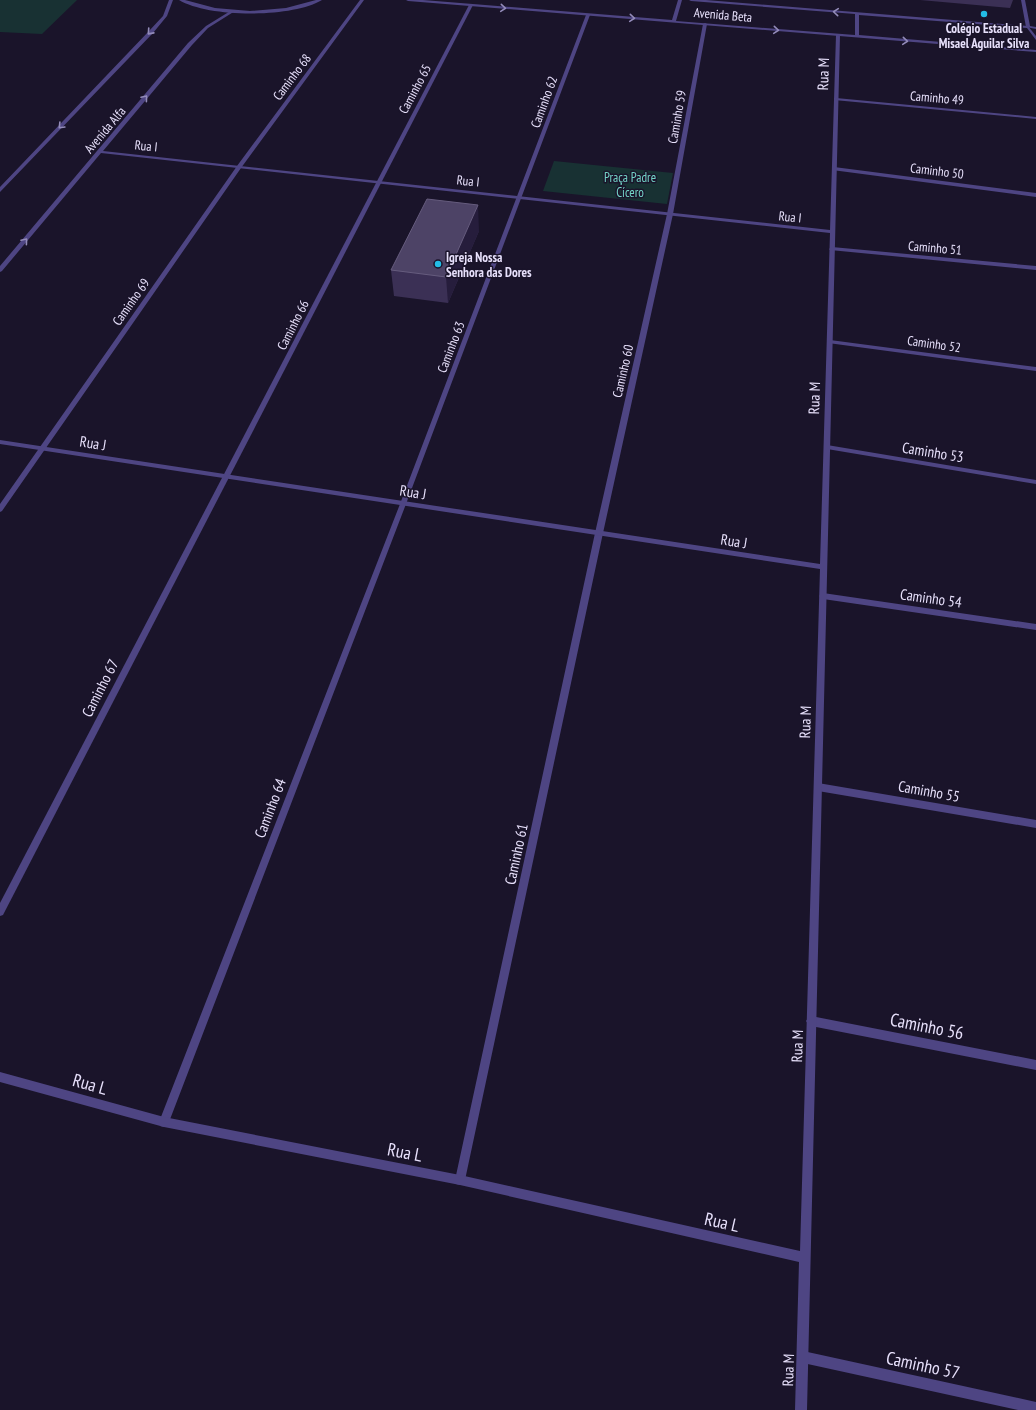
<svg xmlns="http://www.w3.org/2000/svg" width="1036" height="1410" font-family="'PT Sans Narrow',sans-serif">
  <style>
    .green { fill: #183133 }
    .lines { fill: none; stroke-linecap: round; stroke-linejoin: round }
    .service { fill: #4e4583; fill-rule: evenodd }
    .minor { fill: #4e4583; fill-rule: evenodd }
    .tertiary { fill: #4e4583; fill-rule: evenodd }
    .wall { fill: #3b3055 }
    .shaded-wall { fill: #261d3c }
    .building { fill: #4d4366; stroke: #665c7e }
    .oneway { stroke: #938bb9 }
    .poi-dot { fill: #23bce5; stroke: #1a142a; stroke-width: 1.5 }
    .labels { text-anchor: middle; dominant-baseline: central; stroke-width: 3; stroke-linejoin: round; paint-order: stroke }
    .far-street-label { font-size: 13px; fill: #e7e0fb; stroke: #1a142a }
    .far-poi-label { font-size: 13px; font-weight: bold; fill: #e7e0fb; stroke: #1a142a }
    .far-park-label { font-size: 13px; fill: #73d4c7; stroke: #1a142a }
    .street-label { font-size: 15px; fill: #e7e0fb; stroke: #1a142a }
    .near-street-label { font-size: 18px; fill: #e7e0fb; stroke: #1a142a }
  </style>
  <rect width="100%" height="100%" fill="#1a142a"/>
  <g class="green">
    <path d="M 0,0 L 77,0 L 42,34 L 0,32 Z"/>
    <path d="M 554,161 L 673,173 L 667,204 L 543,191 Z"/>
  </g>
  <g class="lines">
    <g class="service">
      <path d="M 360,0 L 364,0 L 241,168 L 2,511 L 0,512 L 0,504 L 237,166 Z"/>
      <path d="M 471,4 L 473,5 L 3,915 L 0,916 L 0,903 L 469,5 Z"/>
      <path d="M 588,14 L 590,15 L 406,504 L 169,1122 L 168,1126 L 164,1127 L 160,1126 L 159,1122 L 400,504 L 586,15 Z"/>
      <path d="M 705,23 L 707,24 L 673,214 L 603,533 L 465,1180 L 464,1184 L 460,1185 L 456,1184 L 455,1180 L 595,533 L 667,214 L 703,24 Z"/>
      <path d="M 836,98 L 1036,117 L 1036,119 L 834,100 L 834,98 Z"/>
      <path d="M 834,167 L 1036,193 L 1036,197 L 832,170 L 832,168 Z"/>
      <path d="M 832,247 L 1036,266 L 1036,270 L 830,250 L 829,249 Z"/>
      <path d="M 830,340 L 1036,367 L 1036,371 L 828,343 L 828,341 Z"/>
      <path d="M 825,445 L 827,445 L 1036,480 L 1036,484 L 827,449 L 824,447 Z"/>
      <path d="M 823,593 L 1036,624 L 1036,630 L 823,599 L 819,596 Z"/>
      <path d="M 818,783 L 1036,820 L 1036,828 L 818,791 L 815,790 L 814,787 L 815,784 Z"/>
      <path d="M 811,1016 L 1036,1060 L 1036,1070 L 811,1026 L 808,1024 L 806,1021 L 808,1018 Z"/>
      <path d="M 803,1351 L 1036,1402 L 1036,1410 L 1018,1410 L 803,1363 L 799,1361 L 797,1357 L 799,1353 Z"/>
    </g>
    <g class="minor">
      <path d="M 169,0 L 173,0 L 167,16 L 153,33 L 0,192 L 0,187 L 149,31 L 163,16 Z"/>
      <path d="M 1021,0 L 1025,0 L 1030,26 L 1036,27 L 1036,29 L 1026,27 Z"/>
      <path d="M 232,10 L 235,11 L 208,28 L 192,45 L 103,151 L 830,230 L 836,35 L 838,34 L 840,35 L 807,1410 L 795,1410 L 799,1262 L 460,1185 L 164,1127 L 0,1082 L 0,1072 L 164,1117 L 460,1175 L 800,1251 L 820,569 L 0,444 L 0,440 L 820,564 L 830,233 L 101,153 L 2,271 L 0,272 L 0,266 L 188,43 L 206,26 Z"/>
    </g>
    <g class="tertiary">
      <path d="M 179,0 L 185,0 L 215,8 L 250,11 L 286,8 L 316,0 L 322,0 C 292,18 209,18 179,0 Z"/>
      <path d="M 406,0 L 423,0 L 672,20 L 678,0 L 682,0 L 676,21 L 855,35 L 855,14 L 691,1 L 689,0 L 706,0 L 1028,26 L 1036,36 L 1036,40 L 1027,28 L 859,15 L 859,35 L 1036,50 L 1036,52 L 408,1 Z"/>
    </g>
  </g>
  <g class="wall">
    <path d="M 920,0 L 1013,0 L 1010,8 Z"/>
    <path d="M 479,231 L 448,303 L 394,296 L 391,270 Z"/>
  </g>
  <path class="shaded-wall" d="M 478,205 L 479,231 L 448,303 L 446,277 Z"/>
  <path class="building" d="M 427,199 L 478,205 L 446,277 L 391,270 Z"/>
  <defs><path id="oneway-chevron" d="M-2-3.5L2.5 0L-2 3.5" fill="none" stroke-width="1.6" stroke-linecap="round" stroke-linejoin="round"/></defs>
  <g class="oneway">
    <use href="#oneway-chevron" transform="translate(503 8) rotate(5)"/>
    <use href="#oneway-chevron" transform="translate(836 12) rotate(-175)"/>
    <use href="#oneway-chevron" transform="translate(632 18) rotate(5)"/>
    <use href="#oneway-chevron" transform="translate(776 30) rotate(5)"/>
    <use href="#oneway-chevron" transform="translate(150 32) rotate(132)"/>
    <use href="#oneway-chevron" transform="translate(905 41) rotate(5)"/>
    <use href="#oneway-chevron" transform="translate(145 98) rotate(-50)"/>
    <use href="#oneway-chevron" transform="translate(61 126) rotate(134)"/>
    <use href="#oneway-chevron" transform="translate(25 241) rotate(-50)"/>
  </g>
  <g class="poi-dot">
    <circle cx="984" cy="14" r="4"/>
    <circle cx="438" cy="264" r="4"/>
  </g>
  <g class="labels">
    <g class="far-street-label">
      <text transform="translate(723 15) rotate(5)">Avenida Beta</text>
      <text transform="translate(292 77) rotate(-53)">Caminho 68</text>
      <text transform="translate(415 89) rotate(-62)">Caminho 65</text>
      <text transform="translate(937 98) rotate(5)">Caminho 49</text>
      <text transform="translate(544 102) rotate(-70)">Caminho 62</text>
      <text transform="translate(677 117) rotate(-80)">Caminho 59</text>
      <text transform="translate(105 130) rotate(-50)">Avenida Alfa</text>
      <text transform="translate(146 146) rotate(6)">Rua I</text>
      <text transform="translate(937 171) rotate(7)">Caminho 50</text>
      <text transform="translate(468 181) rotate(6)">Rua I</text>
      <text transform="translate(790 217) rotate(6)">Rua I</text>
      <text transform="translate(935 248) rotate(5)">Caminho 51</text>
      <text transform="translate(131 302) rotate(-55)">Caminho 69</text>
      <text transform="translate(293 325) rotate(-63)">Caminho 66</text>
      <text transform="translate(934 344) rotate(8)">Caminho 52</text>
      <text transform="translate(451 347) rotate(-69)">Caminho 63</text>
      <text transform="translate(623 371) rotate(-77)">Caminho 60</text>
    </g>
    <g class="far-poi-label">
      <text x="984" y="28">Colégio Estadual<tspan x="984" dy="15">Misael Aguilar Silva</tspan></text>
      <text x="446" y="257" text-anchor="start">Igreja Nossa<tspan x="446" dy="15">Senhora das Dores</tspan></text>
    </g>
    <g class="far-park-label">
      <text x="630" y="177">Praça Padre<tspan x="630" dy="15">Cícero</tspan></text>
    </g>
    <g class="street-label">
      <text transform="translate(823 74) rotate(-88)">Rua M</text>
      <text transform="translate(814 398) rotate(-88)">Rua M</text>
      <text transform="translate(93 443) rotate(9)">Rua J</text>
      <text transform="translate(933 452) rotate(9)">Caminho 53</text>
      <text transform="translate(413 492) rotate(9)">Rua J</text>
      <text transform="translate(734 541) rotate(9)">Rua J</text>
      <text transform="translate(931 598) rotate(8)">Caminho 54</text>
      <text transform="translate(100 688) rotate(-63)">Caminho 67</text>
      <text transform="translate(805 722) rotate(-88)">Rua M</text>
      <text transform="translate(929 791) rotate(10)">Caminho 55</text>
      <text transform="translate(270 808) rotate(-69)">Caminho 64</text>
      <text transform="translate(516 854) rotate(-78)">Caminho 61</text>
      <text transform="translate(797 1046) rotate(-88)">Rua M</text>
      <text transform="translate(788 1370) rotate(-88)">Rua M</text>
    </g>
    <g class="near-street-label">
      <text transform="translate(927 1026) rotate(11)">Caminho 56</text>
      <text transform="translate(90 1084) rotate(16)">Rua L</text>
      <text transform="translate(405 1152) rotate(11)">Rua L</text>
      <text transform="translate(722 1222) rotate(13)">Rua L</text>
      <text transform="translate(923 1365) rotate(12)">Caminho 57</text>
    </g>
  </g>
</svg>
